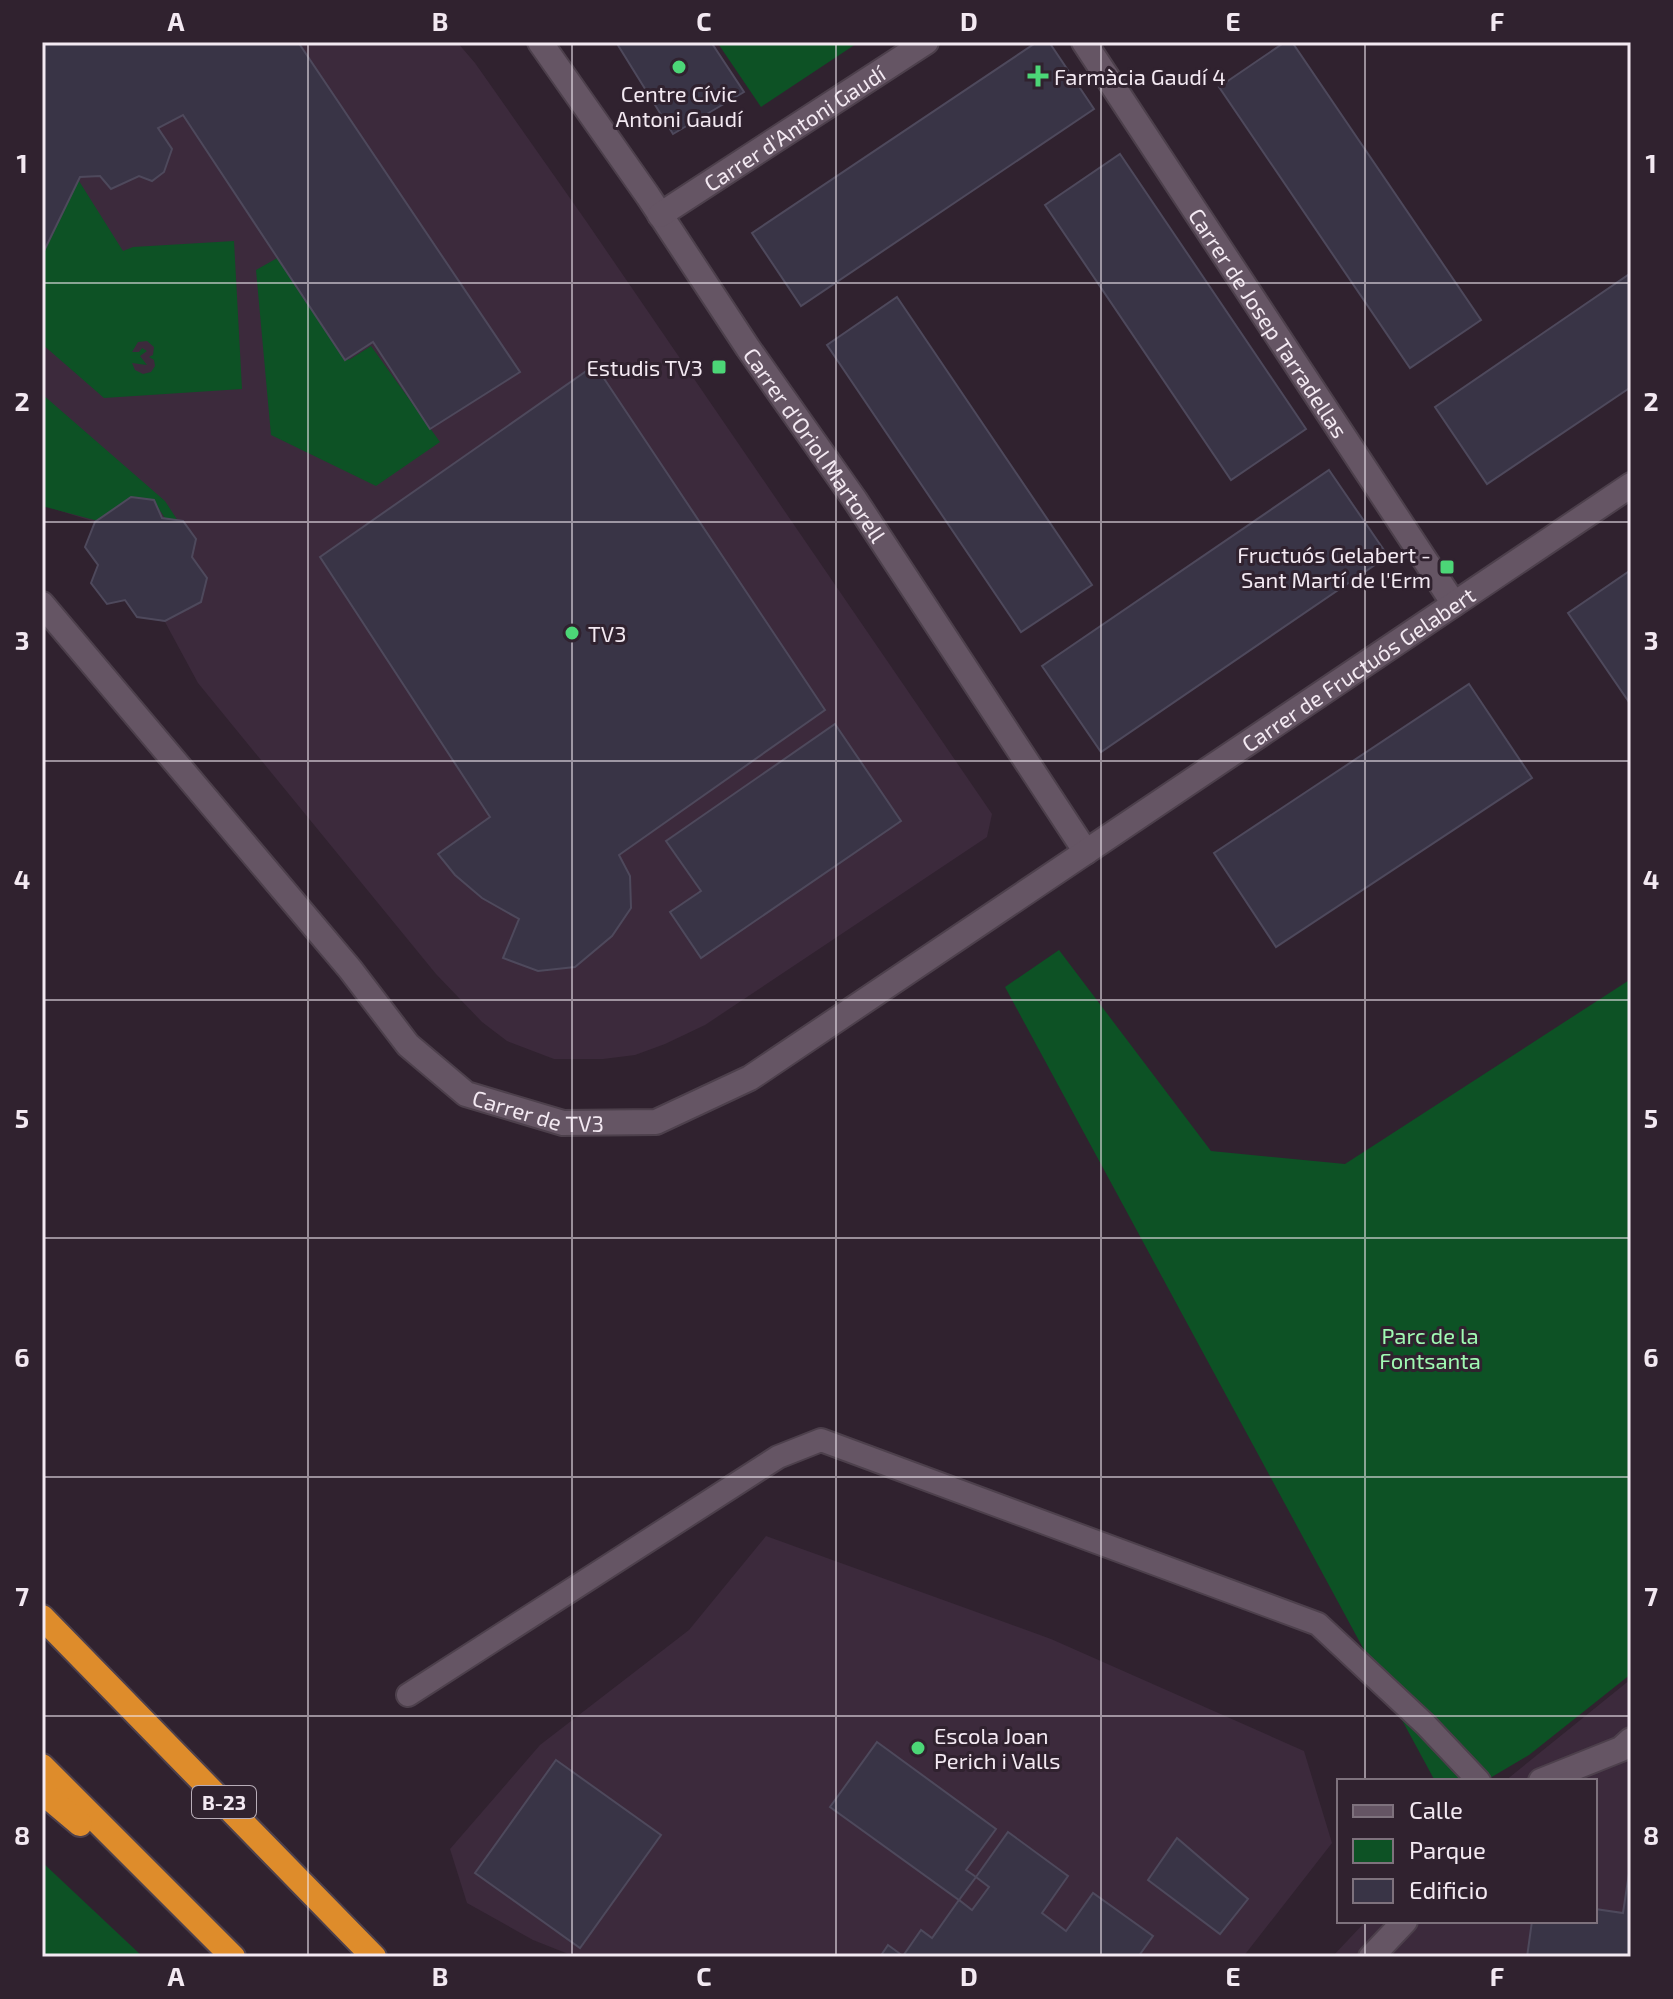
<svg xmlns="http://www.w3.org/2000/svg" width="1673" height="1999" font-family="'Exo 2',sans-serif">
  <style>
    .built { fill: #3c2a3c }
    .green { fill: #0d5225; fill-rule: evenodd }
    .building { fill: #393446; stroke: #4e495c; stroke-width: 2 }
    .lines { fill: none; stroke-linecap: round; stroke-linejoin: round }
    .lane-casing { stroke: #4d404c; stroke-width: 26 }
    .street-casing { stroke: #4d404c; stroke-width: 28 }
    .highway-casing { stroke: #4d404c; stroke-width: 28 }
    .lane { stroke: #655564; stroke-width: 22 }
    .street { stroke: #655564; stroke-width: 24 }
    .highway { stroke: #de8c2b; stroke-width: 24 }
    .grid { fill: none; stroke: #f3e9f2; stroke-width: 2; stroke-opacity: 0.55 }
    .poi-dot { fill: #4cd677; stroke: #30222f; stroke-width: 3 }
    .labels { text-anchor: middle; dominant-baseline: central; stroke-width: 6; stroke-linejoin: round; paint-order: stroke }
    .shield { fill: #30222f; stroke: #b8adb8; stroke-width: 2 }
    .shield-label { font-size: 20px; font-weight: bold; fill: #f3e9f2 }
    .poi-label { font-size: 22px; fill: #f3e9f2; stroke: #30222f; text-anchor: start }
    .street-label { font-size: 22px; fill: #f3e9f2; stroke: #30222f }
    .park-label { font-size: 22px; fill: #a0fab3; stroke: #30222f }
    .neatline { fill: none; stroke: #f3e9f2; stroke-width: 3 }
    .grid-label { font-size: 26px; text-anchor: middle; font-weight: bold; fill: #f3e9f2 }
  </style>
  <rect width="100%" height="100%" fill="#30222f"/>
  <g class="built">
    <path d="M 42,42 L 457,42 L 475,63 L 586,221 L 992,814 L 987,837 L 705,1025 L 665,1044 L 635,1055 L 603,1059 L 554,1059 L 507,1041 L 482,1022 L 436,974 L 198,683 L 165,622 L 137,617 L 125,600 L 107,604 L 91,583 L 98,565 L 85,547 L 95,522 L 42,505 Z"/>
    <path d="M 766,1536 L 1051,1639 L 1304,1751 L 1332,1843 L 1243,1957 L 576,1957 L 533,1940 L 467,1903 L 450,1849 L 540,1745 L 689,1630 Z"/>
    <path d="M 1631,1679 L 1631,1957 L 1332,1957 L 1366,1921 L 1595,1921 L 1595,1781 L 1505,1781 Z"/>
  </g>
  <g class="green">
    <path d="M 717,42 L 859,42 L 761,107 Z"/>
    <path d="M 77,168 L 84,170 L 79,181 L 123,251 L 133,247 L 234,241 L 242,389 L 104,398 L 42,344 L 42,245 ZM 147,341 L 154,347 L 153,355 L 149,357 L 154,360 L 155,366 L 151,372 L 143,374 L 135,370 L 132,363 L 147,365 L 140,356 L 147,351 L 142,348 L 139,352 L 132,352 L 138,342 Z"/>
    <path d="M 279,257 L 349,360 L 371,346 L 440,442 L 376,486 L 271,435 L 256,270 Z"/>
    <path d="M 42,394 L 165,501 L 180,524 L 167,521 L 155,503 L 98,521 L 42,506 Z"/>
    <path d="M 1059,950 L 1211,1151 L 1345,1164 L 1631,979 L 1631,1674 L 1529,1755 L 1485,1781 L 1435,1781 L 1005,987 Z"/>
    <path d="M 42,1862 L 143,1957 L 42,1957 Z"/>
  </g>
  <g class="building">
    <path d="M 42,42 L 298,42 L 520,372 L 430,429 L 373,342 L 345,360 L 183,115 L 158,128 L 172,149 L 164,172 L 152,181 L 139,176 L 111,189 L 100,176 L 80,177 L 42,255 Z"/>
    <path d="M 616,42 L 711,42 L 744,92 L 673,134 Z"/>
    <path d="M 1037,42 L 1049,42 L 1094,109 L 801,306 L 752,233 Z"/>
    <path d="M 1285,42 L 1292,42 L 1481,320 L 1410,368 L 1219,87 Z"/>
    <path d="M 1120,154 L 1306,429 L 1231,480 L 1045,205 Z"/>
    <path d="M 1631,273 L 1631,387 L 1487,484 L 1435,407 Z"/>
    <path d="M 897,297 L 1092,585 L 1021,632 L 827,345 Z"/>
    <path d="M 595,365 L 825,710 L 619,855 L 630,876 L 631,908 L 612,936 L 575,967 L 538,971 L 503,958 L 519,919 L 482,898 L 455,875 L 438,854 L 490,817 L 320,557 Z"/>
    <path d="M 1329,470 L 1388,556 L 1101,752 L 1042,666 Z"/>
    <path d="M 131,497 L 154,500 L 162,518 L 183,521 L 196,539 L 192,557 L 207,578 L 201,602 L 165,621 L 137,617 L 125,600 L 107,604 L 91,583 L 98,565 L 85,547 L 95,522 Z"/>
    <path d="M 1631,570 L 1631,705 L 1568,613 Z"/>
    <path d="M 1469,684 L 1532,778 L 1276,947 L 1214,853 Z"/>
    <path d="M 835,724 L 901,821 L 701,958 L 670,912 L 701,891 L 666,841 Z"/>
    <path d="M 877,1742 L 996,1829 L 966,1870 L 976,1877 L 959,1900 L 830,1807 Z"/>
    <path d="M 556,1760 L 661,1835 L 580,1948 L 475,1873 Z"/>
    <path d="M 1008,1832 L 1068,1876 L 1042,1913 L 1066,1931 L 1093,1893 L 1153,1936 L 1138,1957 L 903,1956 L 921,1930 L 932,1938 L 959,1900 L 972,1910 L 989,1887 L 976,1877 Z"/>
    <path d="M 1177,1838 L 1248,1899 L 1220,1934 L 1148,1880 Z"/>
    <path d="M 1631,1860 L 1631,1957 L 1527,1957 L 1532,1921 L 1595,1921 L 1595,1909 L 1623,1913 Z"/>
    <path d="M 888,1945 L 903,1956 L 905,1957 L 880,1957 Z"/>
  </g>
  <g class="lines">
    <defs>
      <path id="lane" d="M 408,1695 L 778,1457 L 821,1440 L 1318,1624 L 1426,1725 L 1479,1781"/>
      <g id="street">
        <path id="s1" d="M 540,42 L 648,196 L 748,348 L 855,500 L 1086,852"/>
        <path id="s2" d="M 1084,42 L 1454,604"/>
        <path id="s3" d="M 660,215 L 926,42"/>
        <path id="s4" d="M 42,604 L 350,969 L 408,1045 L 466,1094 L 563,1123 L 656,1122 L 750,1078 L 1631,485"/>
        <path d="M 1541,1781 L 1621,1749 L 1631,1740"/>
        <path d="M 1371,1957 L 1405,1921"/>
      </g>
      <g id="highway">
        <path d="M 42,1617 L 374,1957"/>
        <path d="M 42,1766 L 233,1957"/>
        <path d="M 42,1792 L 80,1824"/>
      </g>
    </defs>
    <use href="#lane" class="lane-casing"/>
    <use href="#street" class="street-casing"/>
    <use href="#highway" class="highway-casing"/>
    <use href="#lane" class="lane"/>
    <use href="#street" class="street"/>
    <use href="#highway" class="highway"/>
  </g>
  <path class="grid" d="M 308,42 L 308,1957M 572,42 L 572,1957M 836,42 L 836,1957M 1101,42 L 1101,1957M 1365,42 L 1365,1781M 42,283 L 1631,283M 42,522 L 1631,522M 42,761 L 1631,761M 42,1000 L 1631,1000M 42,1238 L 1631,1238M 42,1477 L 1631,1477M 42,1716 L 1631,1716M 1365,1921 L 1365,1957"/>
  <g class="poi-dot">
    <circle cx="679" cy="67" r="8"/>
    <path d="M1034 64h8v8h8v8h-8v8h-8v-8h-8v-8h8z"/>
    <rect x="711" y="359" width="16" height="16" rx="4"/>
    <rect x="1439" y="559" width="16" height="16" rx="4"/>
    <circle cx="572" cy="633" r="8"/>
    <circle cx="918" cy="1748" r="8"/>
  </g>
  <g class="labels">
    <rect class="shield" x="192" y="1786" width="64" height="32" rx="6"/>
    <g class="shield-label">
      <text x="224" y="1802">B-23</text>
    </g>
    <g class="poi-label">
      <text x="1054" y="76">Farmàcia Gaudí 4</text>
      <text x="679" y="93" text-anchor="middle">Centre Cívic<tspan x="679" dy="25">Antoni Gaudí</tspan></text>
      <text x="703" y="367" text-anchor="end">Estudis TV3</text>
      <text x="1431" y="554" text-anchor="end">Fructuós Gelabert -<tspan x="1431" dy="25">Sant Martí de l'Erm</tspan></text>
      <text x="588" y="633">TV3</text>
      <text x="934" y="1735">Escola Joan<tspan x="934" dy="25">Perich i Valls</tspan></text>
    </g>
    <g class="street-label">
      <text stroke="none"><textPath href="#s3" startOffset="160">Carrer d'Antoni Gaudí</textPath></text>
      <text stroke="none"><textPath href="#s2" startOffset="336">Carrer de Josep Tarradellas</textPath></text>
      <text stroke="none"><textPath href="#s1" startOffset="488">Carrer d'Oriol Martorell</textPath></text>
      <text stroke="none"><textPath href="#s4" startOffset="1680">Carrer de Fructuós Gelabert</textPath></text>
      <text stroke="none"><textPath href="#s4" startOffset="724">Carrer de TV3</textPath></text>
    </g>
    <g class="park-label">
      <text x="1430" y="1335">Parc de la<tspan x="1430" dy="25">Fontsanta</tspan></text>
    </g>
  </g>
  <rect width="1673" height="1999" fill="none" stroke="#30222f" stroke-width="88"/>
  <rect x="1337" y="1779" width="260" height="144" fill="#30222f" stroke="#7e727d" stroke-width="2"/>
  <rect x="1353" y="1805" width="40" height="12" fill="#655564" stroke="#7e727d" stroke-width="2"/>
  <text x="1409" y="1819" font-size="24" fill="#f3e9f2">Calle</text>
  <rect x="1353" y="1839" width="40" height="24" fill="#0d5225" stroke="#7e727d" stroke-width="2"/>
  <text x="1409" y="1859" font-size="24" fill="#f3e9f2">Parque</text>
  <rect x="1353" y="1879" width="40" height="24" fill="#393446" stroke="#7e727d" stroke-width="2"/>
  <text x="1409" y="1899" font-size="24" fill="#f3e9f2">Edificio</text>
  <rect x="44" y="44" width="1585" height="1911" class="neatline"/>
  <g class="grid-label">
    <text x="176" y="31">A</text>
    <text x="440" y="31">B</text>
    <text x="704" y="31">C</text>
    <text x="969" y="31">D</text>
    <text x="1233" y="31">E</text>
    <text x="1497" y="31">F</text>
    <text x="22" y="173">1</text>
    <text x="1651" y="173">1</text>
    <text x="22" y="411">2</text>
    <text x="1651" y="411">2</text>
    <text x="22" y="650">3</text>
    <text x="1651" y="650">3</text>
    <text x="22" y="889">4</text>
    <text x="1651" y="889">4</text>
    <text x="22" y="1128">5</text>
    <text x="1651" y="1128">5</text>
    <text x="22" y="1367">6</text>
    <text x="1651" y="1367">6</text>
    <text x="22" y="1606">7</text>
    <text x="1651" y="1606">7</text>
    <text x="22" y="1845">8</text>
    <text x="1651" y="1845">8</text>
    <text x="176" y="1986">A</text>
    <text x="440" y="1986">B</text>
    <text x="704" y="1986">C</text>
    <text x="969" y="1986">D</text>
    <text x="1233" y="1986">E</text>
    <text x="1497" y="1986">F</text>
  </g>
</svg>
